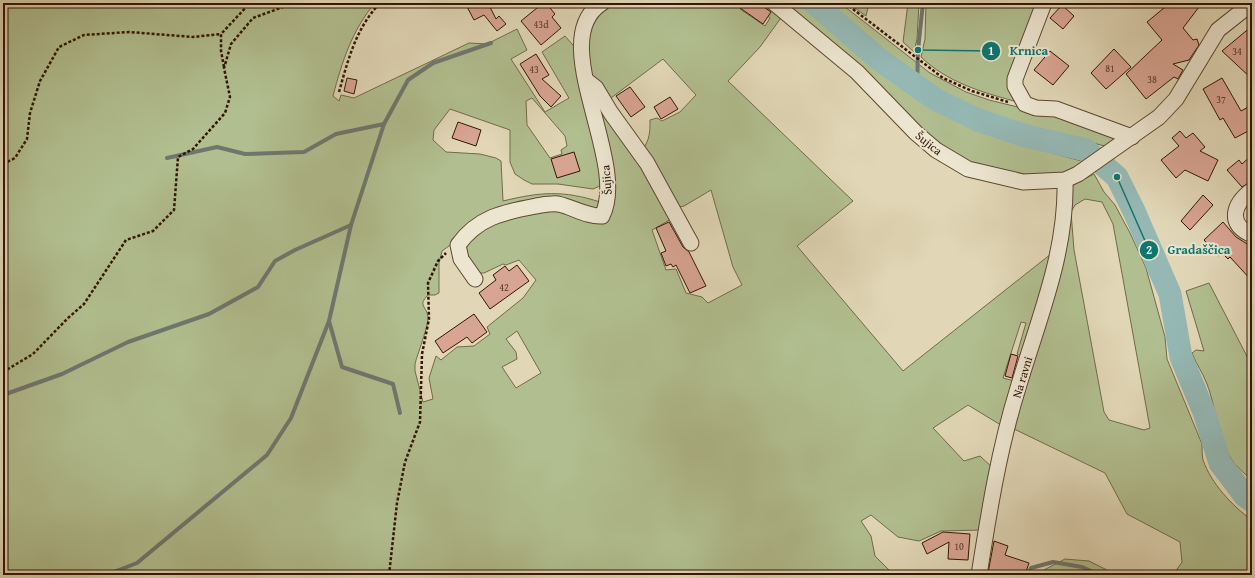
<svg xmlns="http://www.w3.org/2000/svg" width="1255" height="578" font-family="'Gentium Book Plus',serif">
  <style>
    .green { fill: #b1be8f; stroke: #726a4a; fill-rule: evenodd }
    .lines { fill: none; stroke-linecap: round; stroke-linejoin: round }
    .stream { stroke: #6e776e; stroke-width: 4 }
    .river { stroke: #95b8b4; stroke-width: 23 }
    .building { fill: #d9a593; stroke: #331504 }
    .street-casing { stroke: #5e4630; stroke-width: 17 }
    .path { stroke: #331504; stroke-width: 2.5; stroke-dasharray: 3 2; stroke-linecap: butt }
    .street { stroke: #ece5d0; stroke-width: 15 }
    .labels { text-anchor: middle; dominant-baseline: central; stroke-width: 4; stroke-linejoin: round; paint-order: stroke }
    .number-label { font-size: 10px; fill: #5c3928 }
    .street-label { font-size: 12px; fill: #331504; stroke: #ece5d0 }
    .leader { fill: none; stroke: #0f766e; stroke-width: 1.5 }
    .callout-dot { fill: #0f766e; stroke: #ece5d0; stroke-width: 1.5 }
    .mark-label { font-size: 12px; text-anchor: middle; font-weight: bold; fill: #fff }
    .callout-label { font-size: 13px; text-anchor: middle; font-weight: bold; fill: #0f766e; stroke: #ece5d0; stroke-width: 4; stroke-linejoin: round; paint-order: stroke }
  </style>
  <rect width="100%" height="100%" fill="#e1d7b6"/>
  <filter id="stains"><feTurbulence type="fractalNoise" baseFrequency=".005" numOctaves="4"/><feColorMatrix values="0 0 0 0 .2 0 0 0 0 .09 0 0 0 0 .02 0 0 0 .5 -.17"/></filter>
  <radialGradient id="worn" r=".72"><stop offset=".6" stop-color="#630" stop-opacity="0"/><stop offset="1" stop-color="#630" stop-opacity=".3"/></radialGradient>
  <g class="green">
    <path d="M 3,3 L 375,3 C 352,30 342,62 333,96 L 339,101 L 341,95 L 354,98 L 469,43 L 487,44 L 517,29 L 527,50 L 511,59 L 545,112 L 569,98 L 542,52 L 565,36 L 578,51 L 603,176 L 600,186 L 593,189 L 558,184 L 532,184 L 524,180 L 515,174 L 510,162 L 510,130 L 450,109 L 434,130 L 433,140 L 446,152 L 480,154 L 496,158 L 501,161 L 503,201 C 540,192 563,190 600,202 L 603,204 L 598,214 L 566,202 L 546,199 L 524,204 L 485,215 L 462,232 L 453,243 L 442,251 L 439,263 L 439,293 L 435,295 L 428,295 C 417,306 427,306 428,317 C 429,325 417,355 415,364 L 415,371 L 423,402 L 433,399 L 429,378 L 436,356 L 441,360 L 457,347 L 474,346 L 490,334 L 487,327 L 523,298 L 536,280 L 519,260 L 506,265 L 503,264 L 484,273 L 478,273 C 438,237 494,221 522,215 C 531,212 542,208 551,208 C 557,208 566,209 572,212 C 583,216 600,232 609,216 C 623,192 599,127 593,100 L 592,91 L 595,90 L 609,114 L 643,164 L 673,218 L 652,230 L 666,270 L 676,269 L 686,293 L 702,297 L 708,303 L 742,285 L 733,267 L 711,190 L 684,206 L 675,208 L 642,150 C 650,140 650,132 650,120 L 657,118 L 662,121 L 680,112 L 696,95 L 663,59 L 607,101 C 602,94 596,87 592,80 C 583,63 578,30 593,15 C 597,10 603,6 608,3 L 744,3 L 740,9 L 765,26 L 770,18 L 751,3 L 764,3 L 783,15 L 760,47 L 728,81 L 853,201 L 797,246 L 903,371 L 1056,250 L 1047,285 L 1024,357 L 1017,354 L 1026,323 L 1021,322 L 1003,378 L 1018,382 L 1004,427 L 968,405 L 933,428 L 964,461 L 980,456 L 994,469 L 981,530 L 941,531 L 919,541 L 898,537 L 871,515 L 861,521 L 871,536 L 875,556 L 894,575 L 3,575 ZM 532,98 L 565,136 L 567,146 L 561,150 L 562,154 L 550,158 L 527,125 L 526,101 ZM 517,331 L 541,373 L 516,388 L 502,367 L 517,359 L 516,352 L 506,339 Z"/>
    <path d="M 782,3 L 802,3 L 905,91 L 949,116 L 1005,140 L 1085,162 L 1073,171 L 1036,177 L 968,162 L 937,144 Z"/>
    <path d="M 823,3 L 840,3 L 930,73 L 966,92 L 989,100 L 1071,120 L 1121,138 L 1109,147 L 995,119 L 940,96 L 925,80 L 906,66 L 892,60 Z"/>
    <path d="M 848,3 L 869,3 L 866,16 Z"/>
    <path d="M 908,3 L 919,3 L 917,39 L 914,52 L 903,42 Z"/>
    <path d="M 926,3 L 1042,3 L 1014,101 C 981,92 947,82 921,57 L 925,39 Z"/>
    <path d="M 1094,174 L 1104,192 L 1115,205 L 1130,233 L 1146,268 L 1165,337 L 1167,359 L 1202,444 C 1202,449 1202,455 1203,460 C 1211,483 1232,506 1252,520 L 1252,575 L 1173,575 L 1182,562 L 1180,542 L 1127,514 L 1105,473 L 1012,428 L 1070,194 L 1073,185 ZM 1085,199 L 1102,202 L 1113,224 L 1150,428 L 1144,430 L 1109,420 L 1104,412 L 1074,250 L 1071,212 L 1075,205 Z"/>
    <path d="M 1209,283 L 1252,366 L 1252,480 C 1246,475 1239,469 1234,463 C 1217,440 1217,410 1207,384 C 1203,373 1196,364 1192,353 L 1196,350 L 1204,351 L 1186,291 Z"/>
    <path d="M 1065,559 L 1089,561 L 1117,575 L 1040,575 L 1044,570 Z"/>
  </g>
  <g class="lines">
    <g class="stream">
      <path d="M 917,87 L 918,50 L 923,3"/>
      <path d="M 167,158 L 217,147 L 245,154 L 304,152 L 336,134 L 384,124"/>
      <path d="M 329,321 L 342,367 L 393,384 L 400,413"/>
      <path d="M 3,395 L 62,374 L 128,342 L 209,314 L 258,287 L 275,261 L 295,250 L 351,225"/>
      <path d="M 106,575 L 137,563 L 267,455 L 291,418 L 329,321 L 351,225 L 384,124 L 408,80 L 433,63 L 491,43"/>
      <path d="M 1028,575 L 1031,568 L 1053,562 L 1082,567 L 1100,575"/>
    </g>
    <path class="river" d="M 814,3 L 880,60 L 935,99 L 978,120 L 1026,136 L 1086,150 L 1117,177 L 1134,211 L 1170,294 L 1181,357 L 1204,412 L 1220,463 L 1245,496 L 1252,501"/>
  </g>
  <g class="building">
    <path d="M 465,3 L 488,3 L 496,19 L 499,16 L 506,24 L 497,31 L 484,15 L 474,20 Z"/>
    <path d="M 543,3 L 546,3 L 555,14 L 552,17 L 561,28 L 541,45 L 521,21 Z"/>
    <path d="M 733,3 L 758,3 L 771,12 L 763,24 Z"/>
    <path d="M 1170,3 L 1202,3 L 1183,28 L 1193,40 L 1197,39 L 1199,45 L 1189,60 L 1173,64 L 1183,70 L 1178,79 L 1174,77 L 1146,99 L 1126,74 L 1162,40 L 1147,22 Z"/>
    <path d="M 1062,5 L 1074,16 L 1063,29 L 1050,18 Z"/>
    <path d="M 1252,26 L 1252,79 L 1222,51 Z"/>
    <path d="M 1114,49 L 1131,67 L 1106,89 L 1091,73 Z"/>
    <path d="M 1050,51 L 1069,66 L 1053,85 L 1034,70 Z"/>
    <path d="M 536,54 L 549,75 L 542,79 L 561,96 L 551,107 L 540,96 L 520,64 Z"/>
    <path d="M 347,78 L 357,80 L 354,94 L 344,91 Z"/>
    <path d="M 1222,78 L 1241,111 L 1252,105 L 1252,129 L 1235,138 L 1223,118 L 1220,120 L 1203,89 Z"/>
    <path d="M 630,87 L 645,107 L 631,117 L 616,96 Z"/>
    <path d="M 670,97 L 678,109 L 661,119 L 654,107 Z"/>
    <path d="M 458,122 L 481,130 L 476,146 L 452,138 Z"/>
    <path d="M 1180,131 L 1186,138 L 1193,133 L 1205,147 L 1200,151 L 1218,160 L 1208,181 L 1185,170 L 1176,178 L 1161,160 L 1179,146 L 1172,138 Z"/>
    <path d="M 574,152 L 580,171 L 557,178 L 551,159 Z"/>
    <path d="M 1252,155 L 1252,181 L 1242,187 L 1227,170 L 1239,160 L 1242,164 Z"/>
    <path d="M 1203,195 L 1213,205 L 1190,230 L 1181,221 Z"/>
    <path d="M 669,222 L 683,247 L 689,252 L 706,286 L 690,293 L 676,265 L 673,267 L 671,264 L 666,266 L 661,253 L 666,251 L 656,228 Z"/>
    <path d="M 1223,222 L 1236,237 L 1252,247 L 1252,281 L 1230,257 L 1228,259 L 1222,253 L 1218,256 L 1204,240 Z"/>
    <path d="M 517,265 L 529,281 L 490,309 L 479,293 L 496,280 L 493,275 L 505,266 L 509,271 Z"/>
    <path d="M 474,314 L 487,332 L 472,343 L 467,337 L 443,353 L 435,341 Z"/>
    <path d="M 1011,354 L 1018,356 L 1012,378 L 1005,376 Z"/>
    <path d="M 943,532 L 970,534 L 968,560 L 948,559 L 949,542 L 927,554 L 922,543 Z"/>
    <path d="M 994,541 L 1008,546 L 1005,555 L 1029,563 L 1025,575 L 995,575 L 988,573 Z"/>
  </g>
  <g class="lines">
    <defs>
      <g id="street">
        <path d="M 774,3 L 857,72 L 916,133 L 936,150 L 968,169 L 1023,182 L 1065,180 L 1078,174 L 1159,117 L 1176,99 L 1218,30 L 1252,3"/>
        <path d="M 1044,3 L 1015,79 L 1015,86 L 1025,104 L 1036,108 L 1056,109 L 1132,137"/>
        <path d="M 587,81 L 596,88 L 611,113 L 647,163 L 691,243"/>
        <path d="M 1252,190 C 1233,204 1227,224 1252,235"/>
        <path d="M 475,279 L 461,259 L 458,245 C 478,217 504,212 536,206 C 543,205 551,203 558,204 C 573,207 587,217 602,216 C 630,162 544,39 602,3"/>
        <path d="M 979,575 C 989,512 999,449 1018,388 C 1038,320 1067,253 1065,180"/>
      </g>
    </defs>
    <use href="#street" class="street-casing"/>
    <g class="path">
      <path d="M 845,3 L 943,78 L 972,91 L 1008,102"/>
      <path d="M 224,67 L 221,51 L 221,34 L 250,3"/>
      <path d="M 339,92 C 348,60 356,28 380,3"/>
      <path d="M 3,164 L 15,158 L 27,139 L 30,113 L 40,81 L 59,47 L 84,35 L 129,32 L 193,37 L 221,34"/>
      <path d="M 3,372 L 33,354 L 68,318 L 84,304 L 126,240 L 153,231 L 174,210 L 178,157 L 193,149 L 225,113 L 230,97 L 224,68 L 231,44 L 253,18 L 294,3"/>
      <path d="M 389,575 L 397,503 L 405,462 L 420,422 L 422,354 L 429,319 L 428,283 L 438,261 L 446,253"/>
    </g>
    <use href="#street" class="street"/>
  </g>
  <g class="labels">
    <g class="number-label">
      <text x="541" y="24">43d</text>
      <text x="1237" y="51">34</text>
      <text x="1110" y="68">81</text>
      <text x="534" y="69">43</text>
      <text x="1152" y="79">38</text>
      <text x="1221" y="99">37</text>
      <text x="504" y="287">42</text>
      <text x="959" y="546">10</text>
    </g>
    <g class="street-label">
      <text transform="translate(929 143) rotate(39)">Šujica</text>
      <text transform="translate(606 180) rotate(-95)">Šujica</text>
      <text transform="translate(1022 377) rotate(-73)">Na ravni</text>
    </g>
  </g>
  <path class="leader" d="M918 50L991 51M1117 177L1149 250"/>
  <g class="callout-dot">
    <circle cx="918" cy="50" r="4"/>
    <circle cx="1117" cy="177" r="4"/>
    <circle cx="991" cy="51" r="10"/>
    <circle cx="1149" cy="250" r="10"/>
  </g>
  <g class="mark-label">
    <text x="991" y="55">1</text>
    <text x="1149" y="254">2</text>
  </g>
  <g class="callout-label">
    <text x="1029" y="55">Krnica</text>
    <text x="1199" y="254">Gradaščica</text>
  </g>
  <rect width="1255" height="578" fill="none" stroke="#e1d7b6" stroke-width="16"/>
  <rect x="4" y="4" width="1247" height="570" fill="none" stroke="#331504" stroke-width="2"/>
  <rect x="8" y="8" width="1239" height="562" fill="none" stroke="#331504"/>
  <rect width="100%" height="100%" filter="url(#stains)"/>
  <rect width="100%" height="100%" fill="url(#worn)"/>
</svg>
